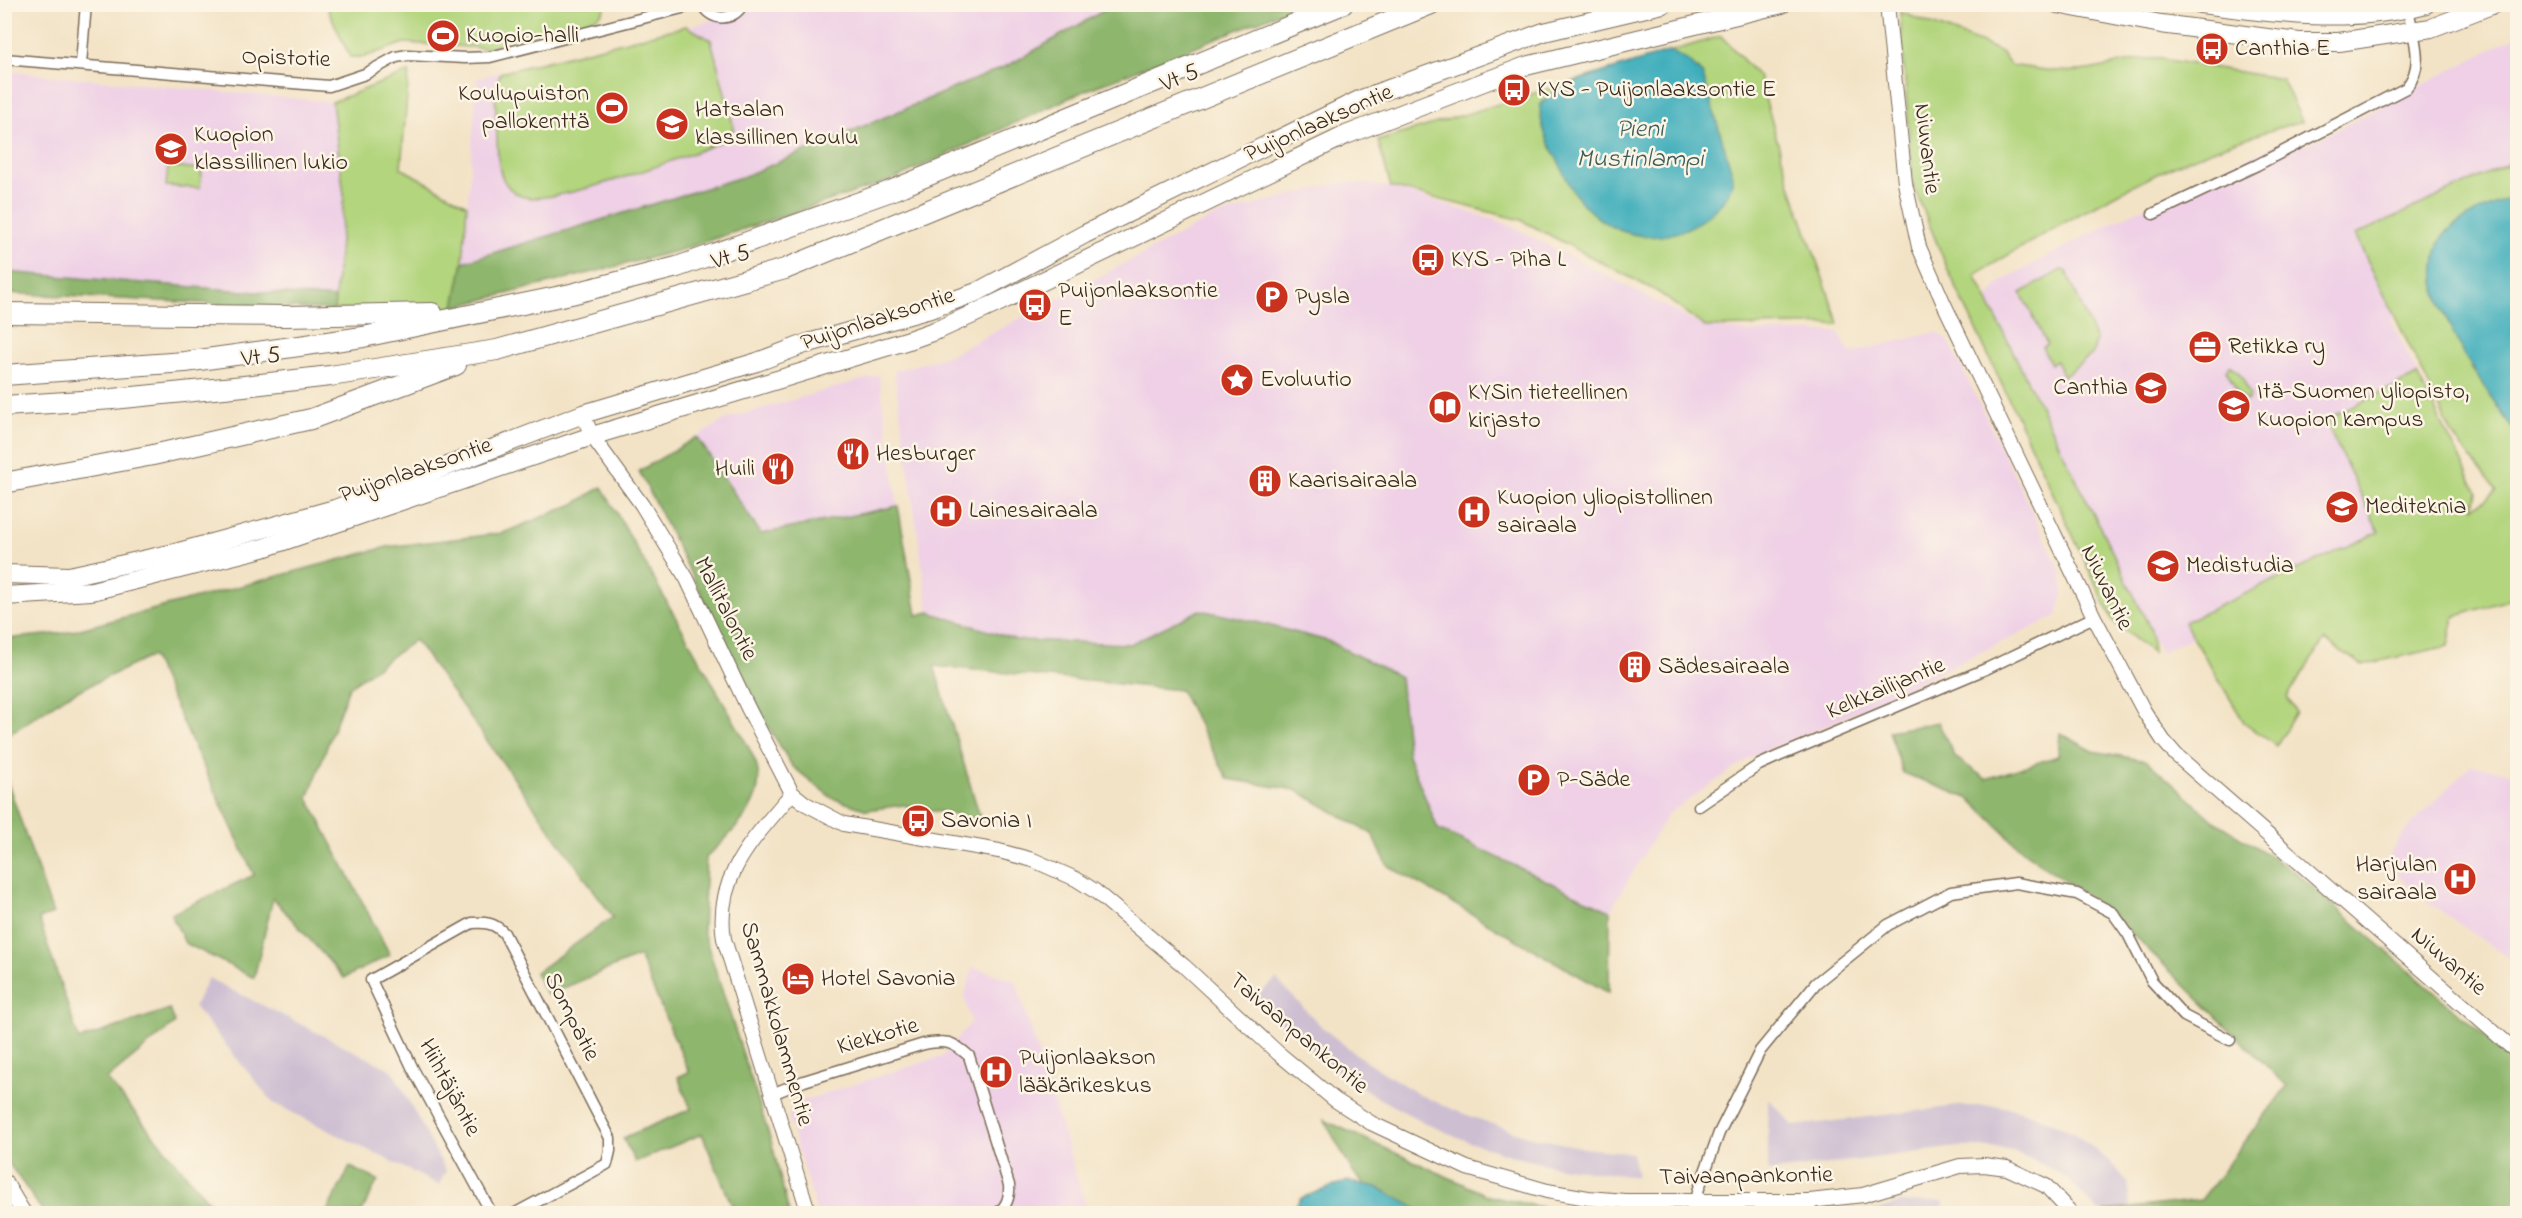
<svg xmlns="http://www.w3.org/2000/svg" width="2522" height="1218" font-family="'Indie Flower',sans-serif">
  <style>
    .built { fill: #efd0e6 }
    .industrial { fill: #cdbed2 }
    .green { fill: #b3d57e; stroke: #77804e; stroke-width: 1.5 }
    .forest { fill: #8eb66d; stroke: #647046; stroke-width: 1.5 }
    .water { fill: #3eadbb; stroke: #3c6c6c; stroke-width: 1.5 }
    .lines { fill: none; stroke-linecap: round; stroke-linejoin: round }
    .minor-casing { stroke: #7b6b59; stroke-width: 13 }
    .tertiary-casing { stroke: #7b6b59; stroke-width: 16 }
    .secondary-casing { stroke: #7b6b59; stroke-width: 17 }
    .primary-casing { stroke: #7b6b59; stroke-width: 20 }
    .motorway-casing { stroke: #7b6b59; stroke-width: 22 }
    .minor { stroke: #fff; stroke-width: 10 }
    .tertiary { stroke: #fff; stroke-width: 14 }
    .secondary { stroke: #fff; stroke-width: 15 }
    .primary { stroke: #fff; stroke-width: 18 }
    .motorway { stroke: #fff; stroke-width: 20 }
    .labels { text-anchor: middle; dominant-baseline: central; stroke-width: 5; stroke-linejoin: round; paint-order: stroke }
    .poi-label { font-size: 24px; fill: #3b2a1e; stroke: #fcf5e5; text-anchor: start }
    .street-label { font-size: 24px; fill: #3b2a1e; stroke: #fcf5e5 }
    .water-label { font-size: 26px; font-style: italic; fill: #3c5e5d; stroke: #fcf5e5 }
  </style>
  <rect width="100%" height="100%" fill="#fcf5e5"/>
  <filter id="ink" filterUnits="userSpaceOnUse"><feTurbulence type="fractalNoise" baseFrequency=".0167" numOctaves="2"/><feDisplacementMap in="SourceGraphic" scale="12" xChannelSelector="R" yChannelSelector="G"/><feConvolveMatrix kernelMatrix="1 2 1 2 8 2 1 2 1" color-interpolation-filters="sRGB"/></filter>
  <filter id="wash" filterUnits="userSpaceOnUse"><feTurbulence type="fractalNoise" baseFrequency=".008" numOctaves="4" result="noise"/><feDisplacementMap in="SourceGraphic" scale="24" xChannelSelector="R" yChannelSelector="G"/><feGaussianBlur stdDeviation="1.35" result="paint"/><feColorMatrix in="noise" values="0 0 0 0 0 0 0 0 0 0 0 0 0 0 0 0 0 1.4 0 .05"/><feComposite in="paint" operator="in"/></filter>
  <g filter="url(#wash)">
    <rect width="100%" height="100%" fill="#f3e3c6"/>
    <g class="built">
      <path d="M 775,5 L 1115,5 L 1011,64 L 745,176 L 463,262 L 477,78 Z"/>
      <path d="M 2517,36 L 2517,195 L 2453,226 L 2436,290 L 2390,319 L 2477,492 L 2161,653 L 2091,521 L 1983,305 L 1999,283 L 2095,231 L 2205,177 L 2299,134 L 2305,146 Z"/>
      <path d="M 4,71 L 332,102 L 344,195 L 335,298 L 5,272 Z"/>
      <path d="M 1348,182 L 1391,187 L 1509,225 L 1705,327 L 1749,332 L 1838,332 L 1850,353 L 1936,332 L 1949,341 L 2062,574 L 2063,594 L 2057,616 L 1834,722 L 1749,758 L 1667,815 L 1610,911 L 1438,829 L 1408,755 L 1400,677 L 1328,641 L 1256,622 L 1200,610 L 1130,644 L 1017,640 L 929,612 L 894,371 L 948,356 L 1215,216 L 1325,186 Z"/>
      <path d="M 879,375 L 898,506 L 760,534 L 697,437 L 726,419 Z"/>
      <path d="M 2471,765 L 2511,773 L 2517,783 L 2517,964 L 2418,895 L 2385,862 L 2405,831 Z"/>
      <path d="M 973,967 L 1016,981 L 1088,1213 L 817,1213 L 788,1117 L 795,1103 L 943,1056 L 971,1022 L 964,997 Z"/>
    </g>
    <g class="industrial">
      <path d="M 208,978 L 392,1070 L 446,1171 L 439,1185 L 273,1103 L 194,1006 Z"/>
      <path d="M 1276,979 L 1324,1029 L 1361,1058 L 1418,1094 L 1459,1112 L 1527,1136 L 1584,1148 L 1632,1153 L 1637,1177 L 1558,1167 L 1516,1157 L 1472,1143 L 1429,1125 L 1378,1098 L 1320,1058 L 1255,998 Z"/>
      <path d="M 1768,1099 L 1794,1126 L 1957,1106 L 1999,1106 L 2019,1110 L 2039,1117 L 2074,1133 L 2109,1161 L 2127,1181 L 2130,1208 L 2099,1212 L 2071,1182 L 2054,1170 L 2013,1151 L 1981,1147 L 1957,1147 L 1768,1172 Z"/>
      <path d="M 1943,1201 L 1944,1213 L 1869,1213 L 1899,1203 Z"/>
    </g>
    <g class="green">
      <path d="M 326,5 L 606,5 L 602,13 L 595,18 L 487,48 L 404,43 L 364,57 L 350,57 Z"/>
      <path d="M 1900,12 L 1982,43 L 2001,52 L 2010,65 C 2036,69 2063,74 2089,70 C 2114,66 2136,57 2162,59 L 2282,79 L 2302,121 C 2260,133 2216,147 2176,165 C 2107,197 2039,236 1975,275 L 2151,630 L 2153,653 L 2113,621 L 1948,270 L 1913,185 Z"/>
      <path d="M 686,26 L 711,40 L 734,128 L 731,137 C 698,153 551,208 521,196 C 496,185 498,159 497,136 C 496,114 493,94 500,73 Z"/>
      <path d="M 1721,36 L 1759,77 L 1790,185 L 1839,324 L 1705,327 L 1658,292 L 1521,220 L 1391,187 L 1378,141 Z"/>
      <path d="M 409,72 L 401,168 L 467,205 L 463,262 L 454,307 L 334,310 L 344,195 L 332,102 Z"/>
      <path d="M 2517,160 L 2517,195 L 2453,226 L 2436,290 L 2472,369 L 2517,435 L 2517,597 L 2454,617 L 2448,646 L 2362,665 L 2324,640 L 2287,697 L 2296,712 L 2276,746 L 2244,722 L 2184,622 L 2379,532 L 2325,420 L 2417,375 L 2477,492 L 2474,508 L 2497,491 L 2454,437 L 2355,235 Z"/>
      <path d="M 168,166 L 202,169 L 200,188 L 166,186 Z"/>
      <path d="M 2061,270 L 2066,271 L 2096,340 L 2093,354 L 2063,376 L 2056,361 L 2051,364 L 2042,347 L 2047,344 L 2021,293 Z"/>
      <path d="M 2230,365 C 2241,371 2245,384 2250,396 L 2247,401 L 2238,393 L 2226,370 Z"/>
    </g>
    <g class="forest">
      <path d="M 1115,4 L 1299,5 L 1082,92 L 892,180 L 677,251 L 454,307 L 463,262 L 745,176 L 1011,64 Z"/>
      <path d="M 4,272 L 335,298 L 334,310 L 5,293 Z"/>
      <path d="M 697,437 L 761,534 L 898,506 L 917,615 L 929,612 L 1017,640 L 1130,644 L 1200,610 L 1256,622 L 1328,641 L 1400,677 L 1408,755 L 1438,829 L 1610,911 L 1609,993 L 1388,866 L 1372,834 L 1296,790 L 1228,779 L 1180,690 L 934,666 L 981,820 L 903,805 L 867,810 L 832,798 L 792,766 L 768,726 L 639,471 Z"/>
      <path d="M 602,487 L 743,737 C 748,747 755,757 757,767 C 767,805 729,834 706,858 L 703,931 L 772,1144 L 789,1213 L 735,1213 L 702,1134 L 635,1162 L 623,1138 L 691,1109 L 678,1077 L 689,1072 L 639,956 L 547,995 L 535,973 L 613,917 L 415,640 L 349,687 L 308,798 L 390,955 L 344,978 L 273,898 L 254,978 L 185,943 L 171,914 L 254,875 L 152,656 L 65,697 L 5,737 L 5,639 L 65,633 L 387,547 L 503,533 L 574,504 Z"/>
      <path d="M 1938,722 L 1955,757 L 1986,779 L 2058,756 L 2060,733 L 2093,751 L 2147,761 L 2213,820 L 2294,871 L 2517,1064 L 2517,1213 L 2108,1213 L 2106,1211 L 2201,1200 L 2287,1086 L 2111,913 L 2024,852 L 1970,799 L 1903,773 L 1889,731 Z"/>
      <path d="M 4,772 L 53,914 L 39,919 L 79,1040 L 170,1009 L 175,1023 L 107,1079 L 218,1213 L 44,1213 L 5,1158 Z"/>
      <path d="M 1324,1120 L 1489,1196 L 1568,1213 L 1425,1213 L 1367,1187 L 1353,1172 Z"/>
      <path d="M 350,1167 L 378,1180 L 361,1213 L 326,1213 Z"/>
    </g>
    <g class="water">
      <path d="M 1670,51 L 1690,62 L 1703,75 L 1733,176 C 1731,196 1722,204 1707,216 C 1663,251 1608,239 1575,194 C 1568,184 1564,172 1558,161 C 1548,142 1540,127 1540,105 L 1558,87 Z"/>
      <path d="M 2517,195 L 2517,435 C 2488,393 2451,341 2437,292 C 2432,276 2435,252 2442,238 C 2450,221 2500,203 2517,195 Z"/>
      <path d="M 1347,1181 L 1377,1187 L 1425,1213 L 1290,1213 L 1301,1198 Z"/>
    </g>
  </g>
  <g filter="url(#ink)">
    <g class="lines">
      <defs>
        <g id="minor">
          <path d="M 702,4 C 711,22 733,22 743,4"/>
          <path d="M 4,59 L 329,86 L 365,74 L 396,57 L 408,55 L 465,58 L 490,57 L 698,4"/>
          <path d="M 81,64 L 86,4"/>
          <path d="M 2153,214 L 2257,165 L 2406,88 C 2426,65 2413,37 2408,9"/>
          <path d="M 1699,806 L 1759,765 L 1779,756 L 1988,668 L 2094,617"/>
          <path d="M 772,1094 L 804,1081 L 924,1044 C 946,1040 952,1041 969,1056 L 1009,1185 C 1010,1197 1007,1206 997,1214"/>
          <path d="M 1810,1201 L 1811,1214"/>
          <path d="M 1697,1202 L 1698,1191 L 1719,1133 L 1760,1051 L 1816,983 L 1888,925 L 1951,892 L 2016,883 L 2077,894 L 2113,913 L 2128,934 L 2152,981 L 2184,1016 L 2230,1040"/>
          <path d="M 492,1214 L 413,1069 L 371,980 L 472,923 C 486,922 494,923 504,933 L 610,1138 L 610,1151 L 607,1164 L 514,1214"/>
        </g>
        <g id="tertiary">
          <path d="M 1887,4 L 1905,183 L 1919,247 L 1944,304 L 2094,617 L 2144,711 L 2163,740 L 2176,755 L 2518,1053"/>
          <path d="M 583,414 L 592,436 L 642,505 L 687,579 L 748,708 L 792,793 L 806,804 L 844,824 L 999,851 L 1033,860 L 1076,879 L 1095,891 L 1184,966 L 1278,1053 L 1335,1100 L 1371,1123 L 1467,1168 L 1547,1191 L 1588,1198 L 1625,1201 L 1810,1201 L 1863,1195 L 1960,1166 L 1984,1165 L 2007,1168 L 2046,1186 L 2072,1214"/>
          <path d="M 792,793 C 755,838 714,875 724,939 L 809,1214"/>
        </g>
        <path id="secondary" d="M 4,1181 L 24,1214"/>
        <g id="primary">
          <path d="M 2057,4 L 2161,24 L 2299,42 L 2339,42 L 2431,28 L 2494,4"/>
          <path d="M 2200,4 C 2276,14 2351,24 2426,4"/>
          <path d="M 4,574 L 69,576 L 179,552 L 335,509 L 583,414 L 757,362 L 805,344 L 930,309 L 977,292 L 1085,234 L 1359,100 L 1544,32 L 1663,4"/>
          <path d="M 4,596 L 92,591 L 263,548 L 592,436 L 909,340 L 940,329 L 995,304 L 1346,135 L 1481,83 L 1526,66 L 1782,4"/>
        </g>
        <g id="motorway">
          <path d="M 4,313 L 286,316 L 432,313"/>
          <path d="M 4,375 L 185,362 L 363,337 L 571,294 L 677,267 L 888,192 L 1343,4"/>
          <path d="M 4,406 L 113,399 L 244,386 L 330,376 L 497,350 L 785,269 L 1431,4"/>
          <path d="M 4,483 L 153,455 L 311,419 L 456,365"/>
        </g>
      </defs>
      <use href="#minor" class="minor-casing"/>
      <use href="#tertiary" class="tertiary-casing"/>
      <use href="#secondary" class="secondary-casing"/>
      <use href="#primary" class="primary-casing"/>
      <use href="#motorway" class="motorway-casing"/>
      <use href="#minor" class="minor"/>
      <use href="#tertiary" class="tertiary"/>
      <use href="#secondary" class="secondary"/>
      <use href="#primary" class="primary"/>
      <use href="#motorway" class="motorway"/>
    </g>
  </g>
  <defs>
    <symbol id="stadium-disc" viewBox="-11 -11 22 22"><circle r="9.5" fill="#c8321e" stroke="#fcf5e5"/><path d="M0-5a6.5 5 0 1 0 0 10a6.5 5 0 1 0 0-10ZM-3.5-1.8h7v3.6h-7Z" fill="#fff"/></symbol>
    <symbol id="bus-disc" viewBox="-11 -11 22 22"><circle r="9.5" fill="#c8321e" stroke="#fcf5e5"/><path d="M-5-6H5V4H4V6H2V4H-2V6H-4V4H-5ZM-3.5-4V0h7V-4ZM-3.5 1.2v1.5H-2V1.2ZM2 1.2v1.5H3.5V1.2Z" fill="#fff"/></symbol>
    <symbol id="school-disc" viewBox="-11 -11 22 22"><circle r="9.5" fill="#c8321e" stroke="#fcf5e5"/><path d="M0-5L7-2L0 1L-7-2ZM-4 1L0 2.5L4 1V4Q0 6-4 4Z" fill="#fff"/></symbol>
    <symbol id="parking-disc" viewBox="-11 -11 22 22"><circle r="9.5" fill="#c8321e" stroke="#fcf5e5"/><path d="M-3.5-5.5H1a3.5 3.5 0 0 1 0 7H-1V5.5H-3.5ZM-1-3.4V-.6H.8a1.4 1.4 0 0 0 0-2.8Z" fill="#fff"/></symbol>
    <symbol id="office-disc" viewBox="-11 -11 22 22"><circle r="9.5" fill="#c8321e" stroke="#fcf5e5"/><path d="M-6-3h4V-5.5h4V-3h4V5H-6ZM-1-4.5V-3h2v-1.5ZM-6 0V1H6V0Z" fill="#fff"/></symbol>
    <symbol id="sight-disc" viewBox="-11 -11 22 22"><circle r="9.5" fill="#c8321e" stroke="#fcf5e5"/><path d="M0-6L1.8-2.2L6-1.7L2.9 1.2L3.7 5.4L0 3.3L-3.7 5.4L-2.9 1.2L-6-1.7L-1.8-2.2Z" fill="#fff"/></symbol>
    <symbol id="university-disc" viewBox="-11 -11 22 22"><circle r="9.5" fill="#c8321e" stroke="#fcf5e5"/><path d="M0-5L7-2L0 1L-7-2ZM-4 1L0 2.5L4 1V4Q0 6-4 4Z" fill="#fff"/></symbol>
    <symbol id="library-disc" viewBox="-11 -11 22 22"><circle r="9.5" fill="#c8321e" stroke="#fcf5e5"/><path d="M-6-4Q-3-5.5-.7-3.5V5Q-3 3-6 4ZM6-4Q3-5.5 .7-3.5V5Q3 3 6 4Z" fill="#fff"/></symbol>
    <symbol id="restaurant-disc" viewBox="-11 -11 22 22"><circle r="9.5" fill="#c8321e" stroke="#fcf5e5"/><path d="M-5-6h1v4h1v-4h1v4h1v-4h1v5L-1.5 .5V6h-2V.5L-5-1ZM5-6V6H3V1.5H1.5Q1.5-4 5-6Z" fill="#fff"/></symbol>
    <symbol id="building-disc" viewBox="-11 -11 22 22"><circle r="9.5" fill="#c8321e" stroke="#fcf5e5"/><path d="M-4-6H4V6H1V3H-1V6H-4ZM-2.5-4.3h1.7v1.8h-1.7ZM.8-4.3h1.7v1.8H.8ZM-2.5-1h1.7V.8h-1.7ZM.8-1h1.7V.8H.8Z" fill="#fff"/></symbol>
    <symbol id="hospital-disc" viewBox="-11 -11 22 22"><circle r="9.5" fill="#c8321e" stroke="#fcf5e5"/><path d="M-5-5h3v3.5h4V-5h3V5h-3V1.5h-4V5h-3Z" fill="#fff"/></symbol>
    <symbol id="hotel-disc" viewBox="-11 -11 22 22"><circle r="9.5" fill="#c8321e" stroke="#fcf5e5"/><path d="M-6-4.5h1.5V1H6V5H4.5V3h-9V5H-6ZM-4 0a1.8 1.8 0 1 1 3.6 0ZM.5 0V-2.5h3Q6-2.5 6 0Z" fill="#fff"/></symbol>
  </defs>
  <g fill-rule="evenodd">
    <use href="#stadium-disc" x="424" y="17" width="38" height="38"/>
    <use href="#bus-disc" x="2193" y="30" width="38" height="38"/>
    <use href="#bus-disc" x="1495" y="71" width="38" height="38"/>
    <use href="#stadium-disc" x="593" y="89" width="38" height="38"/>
    <use href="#school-disc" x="653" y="105" width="38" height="38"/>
    <use href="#school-disc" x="152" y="130" width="38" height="38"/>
    <use href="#bus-disc" x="1409" y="241" width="38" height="38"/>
    <use href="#parking-disc" x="1253" y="278" width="38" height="38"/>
    <use href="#bus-disc" x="1016" y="286" width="38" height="38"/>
    <use href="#office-disc" x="2186" y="328" width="38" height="38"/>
    <use href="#sight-disc" x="1218" y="361" width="38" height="38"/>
    <use href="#university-disc" x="2132" y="369" width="38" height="38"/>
    <use href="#university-disc" x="2215" y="387" width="38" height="38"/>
    <use href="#library-disc" x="1426" y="388" width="38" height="38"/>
    <use href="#restaurant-disc" x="834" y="435" width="38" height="38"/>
    <use href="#restaurant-disc" x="759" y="450" width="38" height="38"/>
    <use href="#building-disc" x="1246" y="462" width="38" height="38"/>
    <use href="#university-disc" x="2323" y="488" width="38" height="38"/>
    <use href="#hospital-disc" x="927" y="492" width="38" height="38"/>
    <use href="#hospital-disc" x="1455" y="493" width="38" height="38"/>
    <use href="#university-disc" x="2144" y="547" width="38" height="38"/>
    <use href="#building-disc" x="1616" y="648" width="38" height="38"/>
    <use href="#parking-disc" x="1515" y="761" width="38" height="38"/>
    <use href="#bus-disc" x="899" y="802" width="38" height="38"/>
    <use href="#hospital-disc" x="2441" y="860" width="38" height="38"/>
    <use href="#hotel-disc" x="779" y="960" width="38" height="38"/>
    <use href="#hospital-disc" x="977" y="1053" width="38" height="38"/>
  </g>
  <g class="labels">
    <g class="poi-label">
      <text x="466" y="36">Kuopio-halli</text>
      <text x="2235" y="49">Canthia E</text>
      <text x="1537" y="90">KYS - Puijonlaaksontie E</text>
      <text x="589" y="94" text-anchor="end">Koulupuiston<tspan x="589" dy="28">pallokenttä</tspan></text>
      <text x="695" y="110">Hatsalan<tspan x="695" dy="28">klassillinen koulu</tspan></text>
      <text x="194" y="135">Kuopion<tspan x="194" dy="28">klassillinen lukio</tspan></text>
      <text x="1451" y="260">KYS - Piha L</text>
      <text x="1058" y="291">Puijonlaaksontie<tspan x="1058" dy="28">E</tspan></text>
      <text x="1295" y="297">Pysla</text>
      <text x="2228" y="347">Retikka ry</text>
      <text x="1260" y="380">Evoluutio</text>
      <text x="2128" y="388" text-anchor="end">Canthia</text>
      <text x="2257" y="392">Itä-Suomen yliopisto,<tspan x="2257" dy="28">Kuopion kampus</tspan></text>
      <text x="1468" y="393">KYSin tieteellinen<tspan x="1468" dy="28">kirjasto</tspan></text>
      <text x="876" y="454">Hesburger</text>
      <text x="755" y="469" text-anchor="end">Huili</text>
      <text x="1288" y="481">Kaarisairaala</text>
      <text x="1497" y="498">Kuopion yliopistollinen<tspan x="1497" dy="28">sairaala</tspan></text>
      <text x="2365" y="507">Mediteknia</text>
      <text x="969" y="511">Lainesairaala</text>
      <text x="2186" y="566">Medistudia</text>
      <text x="1658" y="667">Sädesairaala</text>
      <text x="1557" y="780">P-Säde</text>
      <text x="941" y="821">Savonia I</text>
      <text x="2437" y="865" text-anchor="end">Harjulan<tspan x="2437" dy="28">sairaala</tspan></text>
      <text x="821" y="979">Hotel Savonia</text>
      <text x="1019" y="1058">Puijonlaakson<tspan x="1019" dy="28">lääkärikeskus</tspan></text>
    </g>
    <g class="street-label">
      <text transform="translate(286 59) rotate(2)">Opistotie</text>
      <text transform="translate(1180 79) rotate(-23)">Vt 5</text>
      <text transform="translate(1319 124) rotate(-24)">Puijonlaaksontie</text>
      <text transform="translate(1926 149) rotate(83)">Niuvantie</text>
      <text transform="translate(731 258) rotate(-16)">Vt 5</text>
      <text transform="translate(878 320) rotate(-18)">Puijonlaaksontie</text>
      <text transform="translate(261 358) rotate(-7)">Vt 5</text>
      <text transform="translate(416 471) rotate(-19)">Puijonlaaksontie</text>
      <text transform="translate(2106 588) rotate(64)">Niuvantie</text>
      <text transform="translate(725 609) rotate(63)">Mallitalontie</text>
      <text transform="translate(1886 689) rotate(-23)">Kelkkailijantie</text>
      <text transform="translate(2448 962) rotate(41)">Niuvantie</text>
      <text transform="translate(571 1017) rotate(63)">Sompatie</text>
      <text transform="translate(776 1024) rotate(74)">Sammakkolammentie</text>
      <text transform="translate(1298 1034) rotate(40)">Taivaanpankontie</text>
      <text transform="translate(878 1037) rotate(-16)">Kiekkotie</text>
      <text transform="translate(449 1088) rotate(62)">Hiihtäjäntie</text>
      <text transform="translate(1746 1177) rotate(-1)">Taivaanpankontie</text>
    </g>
    <g class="water-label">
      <text x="1640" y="130">Pieni<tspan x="1640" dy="30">Mustinlampi</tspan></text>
    </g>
  </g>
  <rect width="2522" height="1218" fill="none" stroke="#fcf5e5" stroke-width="24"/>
</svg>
